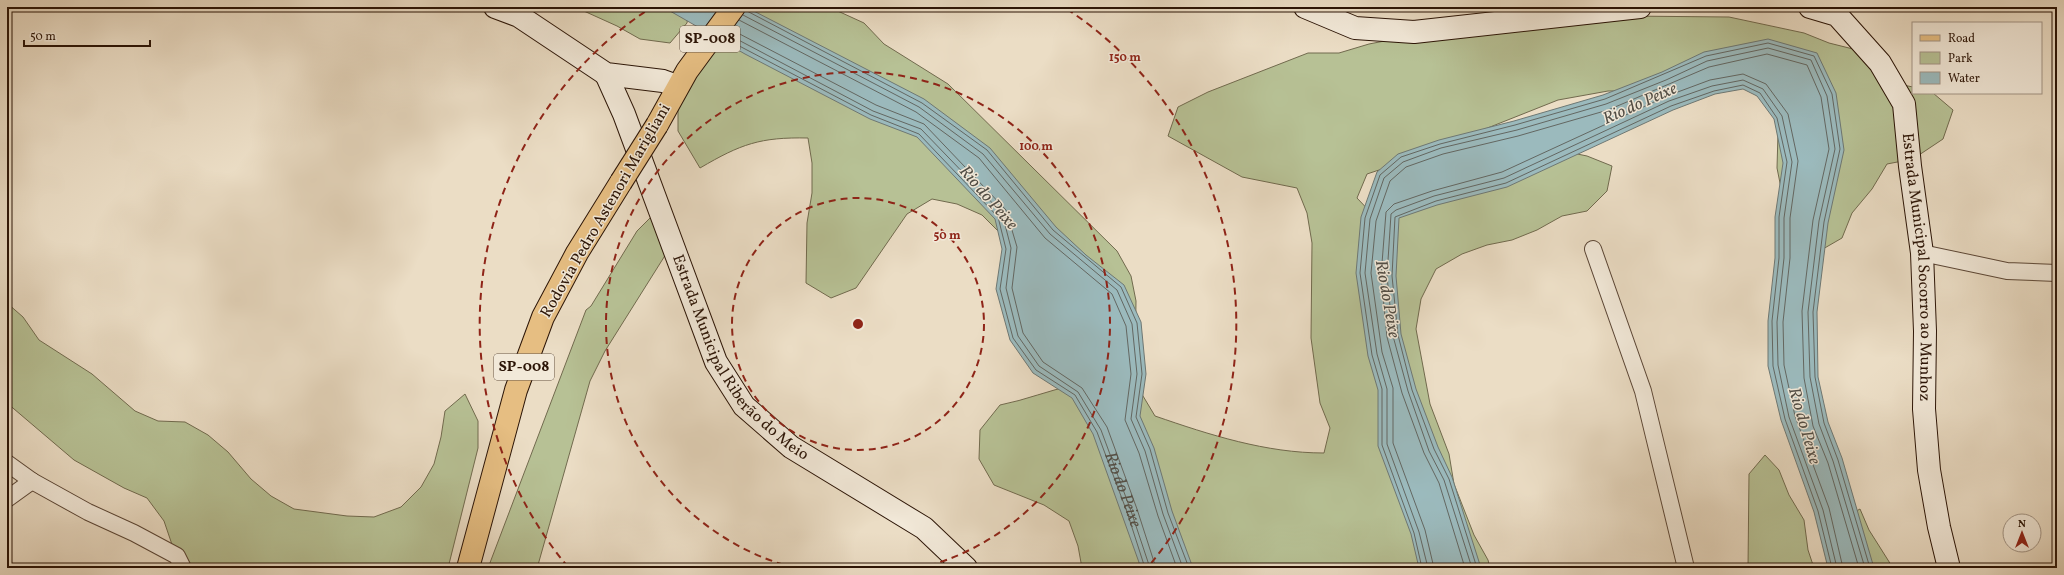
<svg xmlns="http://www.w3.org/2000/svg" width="2064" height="575" font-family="Vollkorn,serif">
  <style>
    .green { fill: #b7c195; stroke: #716a4e }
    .water { fill: #9bbabd; stroke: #6e7874 }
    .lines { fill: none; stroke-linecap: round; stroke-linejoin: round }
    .shore { stroke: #636762; stroke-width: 1 }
    .street-casing { stroke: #5b4636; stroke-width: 18 }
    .secondary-casing { stroke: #2b1406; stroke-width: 24 }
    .primary-casing { stroke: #2b1406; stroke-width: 24 }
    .street { stroke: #f2e9d9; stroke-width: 16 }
    .secondary { stroke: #f2e9d9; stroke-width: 22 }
    .primary { stroke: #e6be82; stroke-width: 22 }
    .primary-bridge-casing { stroke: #2b1406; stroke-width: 24; stroke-linecap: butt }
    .primary-bridge { stroke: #e6be82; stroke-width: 22 }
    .ring { fill: none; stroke: #8f2418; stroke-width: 2; stroke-dasharray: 7 5 }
    .labels { text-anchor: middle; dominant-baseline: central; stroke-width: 3; stroke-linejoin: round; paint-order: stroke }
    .shield { fill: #f2e9d9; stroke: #675445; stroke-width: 1 }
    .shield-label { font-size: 15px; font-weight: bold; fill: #2b1406 }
    .street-label { font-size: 16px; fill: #2b1406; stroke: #f2e9d9 }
    .water-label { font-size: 17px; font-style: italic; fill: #524e46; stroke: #f2e9d9 }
    .centre { fill: #8f2418; stroke: #f2e9d9; stroke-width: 2 }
    .ring-label { font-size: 12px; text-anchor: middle; font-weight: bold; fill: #8f2418; stroke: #f2e9d9; stroke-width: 3; stroke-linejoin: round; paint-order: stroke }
  </style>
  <rect width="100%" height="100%" fill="#ebddc5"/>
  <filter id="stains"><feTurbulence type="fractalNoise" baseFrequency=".005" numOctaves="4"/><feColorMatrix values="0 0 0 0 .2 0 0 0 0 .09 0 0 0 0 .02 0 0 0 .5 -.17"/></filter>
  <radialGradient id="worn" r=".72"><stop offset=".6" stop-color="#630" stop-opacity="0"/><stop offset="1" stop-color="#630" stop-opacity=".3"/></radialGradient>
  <g class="green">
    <path d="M 575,7 L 689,7 L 687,23 L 670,43 L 640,39 L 617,26 Z"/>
    <path d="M 768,7 L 829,7 L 864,23 L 884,44 L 948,84 L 1117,251 L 1131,276 L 1136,301 L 1135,366 L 1140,391 L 1155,416 C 1210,435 1266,453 1324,453 L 1330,428 L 1320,403 L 1311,338 L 1312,243 L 1307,213 L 1297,188 L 1242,177 L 1168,136 L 1178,107 L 1208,92 L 1308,53 L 1339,53 L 1369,44 L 1519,15 L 1729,17 L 1804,33 L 1829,43 L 1853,49 L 1898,84 L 1913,87 L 1913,93 L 1933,93 L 1953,110 L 1943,139 L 1913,159 L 1887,164 L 1872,189 L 1852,213 L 1842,238 L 1816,253 L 1792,243 L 1777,168 L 1778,133 L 1768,83 L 1638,91 L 1608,91 L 1558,100 L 1397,164 L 1367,174 L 1357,198 L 1377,219 L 1563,151 L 1587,156 L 1612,166 L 1607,191 L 1587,211 L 1562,216 L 1537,230 L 1512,240 L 1487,245 L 1462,254 L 1436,269 L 1421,299 L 1416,329 L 1430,404 L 1449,454 L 1454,484 L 1474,535 L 1488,560 L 1490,568 L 1082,568 L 1078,546 L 1069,521 L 1044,505 L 994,485 L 979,459 L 980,430 L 1000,405 C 1026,400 1049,390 1075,385 L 1002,235 L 982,215 L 957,204 L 932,199 L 907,214 L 856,288 L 831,298 L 806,283 L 807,223 L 812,193 L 812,163 L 808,138 C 760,137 741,144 700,168 L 678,131 L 678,97 L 693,72 L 754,12 Z"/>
    <path d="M 657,211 L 671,246 L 605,351 L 590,381 L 538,565 L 534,565 L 533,568 L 488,568 L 586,310 L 591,306 L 637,231 Z"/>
    <path d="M 7,303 L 23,317 L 39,340 L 92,374 L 135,411 L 158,421 L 185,422 L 208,435 L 228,452 L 251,479 L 271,496 L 294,509 L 347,516 L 374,517 L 401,507 L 421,487 L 434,464 L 441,437 L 445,411 L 465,394 L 478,421 L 478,448 L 448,568 L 180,568 L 164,521 L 147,498 L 124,488 L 74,460 L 7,403 Z"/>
    <path d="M 1765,455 L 1779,470 L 1789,495 L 1804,520 L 1808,550 L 1814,568 L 1748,568 L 1749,474 Z"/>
    <path d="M 1860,509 L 1869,530 L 1893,568 L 1842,568 L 1849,515 Z"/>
    <path d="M 90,564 L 117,564 L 128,568 L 70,568 Z"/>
  </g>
  <g class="water">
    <path d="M 663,7 L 746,7 L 924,99 L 990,148 L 1056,227 L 1086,255 L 1124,285 L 1141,322 L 1146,374 L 1140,416 L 1154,448 L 1172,511 L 1193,568 L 1141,568 L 1093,434 L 1072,398 L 1033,373 L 1010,340 L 996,289 L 1002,249 L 995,219 L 917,137 L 870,119 L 745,54 Z"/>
    <path d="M 1768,39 L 1817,53 L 1836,93 L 1844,150 L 1828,223 L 1817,312 L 1818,377 L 1828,422 L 1842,458 L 1874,568 L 1828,568 L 1814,512 L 1781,420 L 1768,366 L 1768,321 L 1775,258 L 1775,217 L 1783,163 L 1774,119 L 1757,96 L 1743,89 L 1715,94 L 1673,110 L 1507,187 L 1437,205 L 1399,218 L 1396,276 L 1401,334 L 1416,389 L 1438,447 L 1452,477 L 1481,568 L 1419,568 L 1411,534 L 1378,446 L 1378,390 L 1368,356 L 1356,273 L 1361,217 L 1377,172 L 1398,154 L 1439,140 L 1514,121 L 1603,95 L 1662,72 L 1704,52 Z"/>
  </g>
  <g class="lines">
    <g class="shore">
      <path d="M 745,10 L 922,103 L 987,150 L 1053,230 L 1121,287 L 1137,323 L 1142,374 L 1136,417 L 1150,449 L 1168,513 L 1189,568"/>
      <path d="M 743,15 L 919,107 L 983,154 L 1050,234 L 1117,290 L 1132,324 L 1137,374 L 1131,419 L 1145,451 L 1163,514 L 1183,568"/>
      <path d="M 739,20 L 916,112 L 979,158 L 1045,238 L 1112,294 L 1126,326 L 1131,374 L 1125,420 L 1139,453 L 1158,516 L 1177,568"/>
      <path d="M 732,30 L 876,105 L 924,124 L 1006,210 L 1017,247 L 1012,288 L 1023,333 L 1043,362 L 1082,388 L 1107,427 L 1137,509 L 1156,568"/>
      <path id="s1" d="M 729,35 L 873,111 L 921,129 L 1002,213 L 1011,248 L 1006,288 L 1018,336 L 1039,366 L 1078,392 L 1101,430 L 1131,511 L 1150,568"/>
      <path d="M 726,39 L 871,115 L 919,134 L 998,217 L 1006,249 L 1000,289 L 1013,338 L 1036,370 L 1075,395 L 1097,432 L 1127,512 L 1145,568"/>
      <path d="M 1422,568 L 1414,533 L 1382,445 L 1382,389 L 1372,355 L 1360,273 L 1365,218 L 1380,175 L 1401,157 L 1440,144 L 1515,125 L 1605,99 L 1706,56 L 1768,43 L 1814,56 L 1832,94 L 1840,149 L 1824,222 L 1813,312 L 1815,377 L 1824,423 L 1838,460 L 1870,568"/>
      <path d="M 1428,568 L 1419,532 L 1387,444 L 1387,389 L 1377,354 L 1365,273 L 1370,219 L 1384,178 L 1403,162 L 1441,148 L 1517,130 L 1606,104 L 1666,80 L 1707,61 L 1768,48 L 1811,60 L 1827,96 L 1835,149 L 1819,221 L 1808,312 L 1810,377 L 1819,424 L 1833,461 L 1865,568"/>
      <path d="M 1434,568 L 1425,530 L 1393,443 L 1393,388 L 1382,352 L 1371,273 L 1376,221 L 1390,181 L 1406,167 L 1443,154 L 1518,136 L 1608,110 L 1709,67 L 1767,54 L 1807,65 L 1821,97 L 1829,149 L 1813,220 L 1802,311 L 1804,378 L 1813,426 L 1828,463 L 1859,568"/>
      <path d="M 1465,568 L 1439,483 L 1424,453 L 1402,393 L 1387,337 L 1381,276 L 1386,212 L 1394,204 L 1432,191 L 1502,172 L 1667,96 L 1710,80 L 1743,74 L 1766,84 L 1788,114 L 1798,161 L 1790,218 L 1790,258 L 1783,322 L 1784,365 L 1795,416 L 1829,508 L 1843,568"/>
      <path d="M 1472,568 L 1444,480 L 1429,451 L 1408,391 L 1393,336 L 1387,276 L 1391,214 L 1396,210 L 1434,196 L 1504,178 L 1669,101 L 1712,86 L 1743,80 L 1763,89 L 1782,116 L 1792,162 L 1784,218 L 1784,258 L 1777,322 L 1778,365 L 1789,417 L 1823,510 L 1837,568"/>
      <path d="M 1477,568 L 1449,479 L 1434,449 L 1412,390 L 1398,335 L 1392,276 L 1395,217 L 1436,201 L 1506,183 L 1671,106 L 1714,91 L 1743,85 L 1760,93 L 1777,118 L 1787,162 L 1779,217 L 1779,258 L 1772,321 L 1773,366 L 1785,419 L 1818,511 L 1832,568"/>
    </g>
    <defs>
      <g id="street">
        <path d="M 1593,249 L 1643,391 L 1686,568"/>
        <path d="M 1922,253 L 2007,271 L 2057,273"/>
        <path d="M 7,463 L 32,481 L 88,512 L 134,533 L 177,556 L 183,568"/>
        <path d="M 7,499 L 32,481"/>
      </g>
      <g id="secondary">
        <path d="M 495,7 L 519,16 L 606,74 L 663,81 L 677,86"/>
        <path d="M 1305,7 L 1355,28 L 1414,32 L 1640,7"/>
        <path id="s2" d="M 1810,7 L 1837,15 L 1880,63 L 1904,104 L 1910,166 L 1922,253 L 1925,331 L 1924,409 L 1929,470 L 1939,527 L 1949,568"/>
        <path id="s3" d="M 606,74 L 624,114 L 716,362 L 744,406 L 791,447 L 924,528 L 966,568"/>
      </g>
      <g id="primary">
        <path d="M 657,125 L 687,71 L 734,7"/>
        <path d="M 468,568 L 516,390 L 543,317 L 577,253 L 621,182"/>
      </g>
    </defs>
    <use href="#street" class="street-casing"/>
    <use href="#secondary" class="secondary-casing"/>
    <use href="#primary" class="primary-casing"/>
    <use href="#street" class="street"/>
    <use href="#secondary" class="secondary"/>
    <use href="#primary" class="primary"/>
    <defs>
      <path id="primary-bridge" d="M 621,182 L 657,125"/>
    </defs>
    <use href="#primary-bridge" class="primary-bridge-casing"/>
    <use href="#primary-bridge" class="primary-bridge"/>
  </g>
  <g class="ring">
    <circle cx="858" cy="324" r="126"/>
    <path d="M795 568A252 252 0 1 1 921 568"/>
    <path d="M568 567A378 378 0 0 1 649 9M1067 9A378 378 0 0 1 1148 567"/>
  </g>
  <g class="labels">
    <g class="shield">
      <rect x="680" y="26" width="60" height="26" rx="3"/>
      <rect x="494" y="354" width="60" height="26" rx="3"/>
    </g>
    <g class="shield-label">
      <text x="710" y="39">SP-008</text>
      <text x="524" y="367">SP-008</text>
    </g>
    <g class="street-label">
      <text transform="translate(606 211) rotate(-60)">Rodovia Pedro Astenori Marigliani</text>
      <text stroke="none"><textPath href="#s2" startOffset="304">Estrada Municipal Socorro ao Munhoz</textPath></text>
      <text stroke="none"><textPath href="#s3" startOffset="318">Estrada Municipal Riberão do Meio</textPath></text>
    </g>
    <g class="water-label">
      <text transform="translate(1640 104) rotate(-24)">Rio do Peixe</text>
      <text transform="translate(988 198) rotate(49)">Rio do Peixe</text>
      <text transform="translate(1387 299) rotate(80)">Rio do Peixe</text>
      <text transform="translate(1804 426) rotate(74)">Rio do Peixe</text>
      <text stroke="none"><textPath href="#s1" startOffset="648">Rio do Peixe</textPath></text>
    </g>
  </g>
  <circle cx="858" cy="324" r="6" class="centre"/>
  <g class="ring-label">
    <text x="1125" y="61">150 m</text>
    <text x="1036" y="150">100 m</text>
    <text x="947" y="239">50 m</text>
  </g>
  <rect width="2064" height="575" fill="none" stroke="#ebddc5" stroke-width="24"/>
  <rect x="8" y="8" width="2048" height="559" fill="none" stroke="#2b1406" stroke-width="2"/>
  <rect x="12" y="12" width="2040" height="551" fill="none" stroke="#2b1406"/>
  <rect x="1912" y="22" width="130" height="72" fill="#f2e9d9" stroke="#a29485"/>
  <rect x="1920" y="35" width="20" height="6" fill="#e6be82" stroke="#a29485"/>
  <text x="1948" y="42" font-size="12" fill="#2b1406">Road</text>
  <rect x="1920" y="52" width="20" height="12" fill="#b7c195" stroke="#a29485"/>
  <text x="1948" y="62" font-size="12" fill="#2b1406">Park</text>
  <rect x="1920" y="72" width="20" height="12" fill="#9bbabd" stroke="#a29485"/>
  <text x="1948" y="82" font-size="12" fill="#2b1406">Water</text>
  <g transform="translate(2022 533)"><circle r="19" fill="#f2e9d9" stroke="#a29485"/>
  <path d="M0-3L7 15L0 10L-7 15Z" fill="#8f2418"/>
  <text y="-6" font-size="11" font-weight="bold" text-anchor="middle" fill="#2b1406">N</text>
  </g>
  <path d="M24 40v6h126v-6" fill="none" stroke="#2b1406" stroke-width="2"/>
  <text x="30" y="40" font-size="12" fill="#2b1406" stroke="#f2e9d9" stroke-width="3" paint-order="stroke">50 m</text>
  <rect width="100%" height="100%" filter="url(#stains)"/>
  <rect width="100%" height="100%" fill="url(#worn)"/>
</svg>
